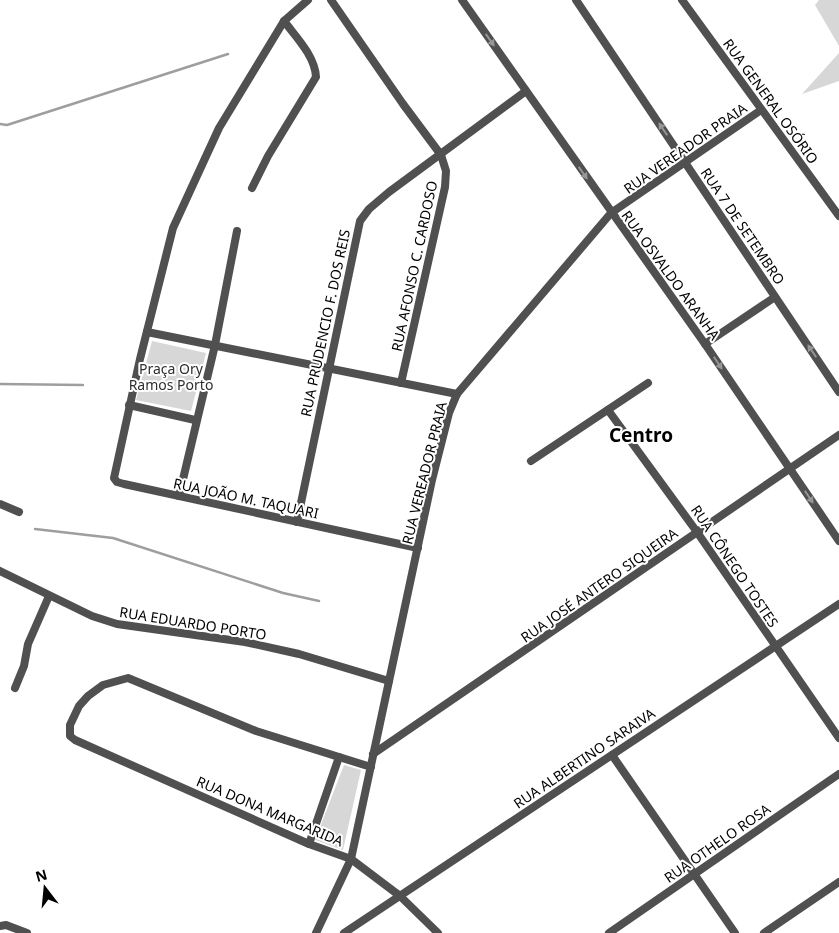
<svg xmlns="http://www.w3.org/2000/svg" width="839" height="933" font-family="'Noto Sans',sans-serif">
  <style>
    .green { fill: #d7d7d7 }
    .lines { fill: none; stroke-linecap: round; stroke-linejoin: round }
    .stream { stroke: #9e9e9e; stroke-width: 2.5 }
    .minor { stroke: #505050; stroke-width: 8 }
    .oneway { fill: #969696 }
    .labels { text-anchor: middle; dominant-baseline: central; stroke-width: 4; stroke-linejoin: round; paint-order: stroke }
    .street-label { font-size: 14px; fill: #000; stroke: #fff }
    .park-label { font-size: 14px; fill: #2e2e2e; stroke: #fff }
    .district-label { font-size: 19px; font-weight: bold; fill: #000; stroke: #fff }
  </style>
  <rect width="100%" height="100%" fill="#fff"/>
  <g class="green">
    <path d="M 819,0 L 839,0 L 839,46 L 815,5 Z"/>
    <path d="M 839,53 L 839,81 L 802,94 Z"/>
    <path d="M 152,341 L 206,353 L 191,411 L 136,400 Z"/>
    <path d="M 344,765 L 361,770 L 343,850 L 315,840 Z"/>
  </g>
  <g class="lines">
    <g class="stream">
      <path d="M 0,124 L 7,125 L 228,54"/>
      <path d="M 0,384 L 83,385"/>
      <path d="M 35,529 L 113,538 L 283,593 L 319,601"/>
    </g>
    <g class="minor">
      <path d="M 308,0 L 284,21 L 219,128 L 173,228 L 140,359 L 114,478 L 117,482 L 124,484 L 418,548"/>
      <path d="M 331,0 L 403,104 L 441,155 L 446,171 L 445,187 L 401,383"/>
      <path d="M 462,0 L 705,344 L 839,541"/>
      <path d="M 576,0 L 839,392"/>
      <path d="M 682,0 L 839,216"/>
      <path d="M 252,188 L 268,156 L 316,77 C 315,56 296,37 284,21"/>
      <path d="M 147,332 L 457,394"/>
      <path d="M 705,344 L 775,297"/>
      <path d="M 129,405 L 195,420"/>
      <path d="M 608,410 L 697,532 L 839,738"/>
      <path d="M 531,461 L 648,383"/>
      <path d="M 179,496 L 215,345 L 237,231"/>
      <path d="M 0,504 L 19,512"/>
      <path d="M 297,522 L 360,221 L 369,209 L 389,192 L 526,91"/>
      <path d="M 0,571 L 92,616 L 117,624 L 245,642 L 299,654 L 389,681"/>
      <path d="M 15,688 L 24,666 L 28,644 L 49,596"/>
      <path d="M 373,754 L 839,435"/>
      <path d="M 612,755 L 735,933"/>
      <path d="M 371,767 L 256,731 L 128,678 L 103,685 L 88,696 L 79,706 L 70,725 L 70,736 L 75,740 L 309,844 L 351,859 L 400,896 L 438,933"/>
      <path d="M 309,844 L 339,757"/>
      <path d="M 0,926 L 6,925 L 27,933"/>
      <path d="M 316,933 L 351,859 L 432,480 L 449,413 L 457,394 L 611,213 L 761,110"/>
      <path d="M 344,933 L 839,604"/>
      <path d="M 609,933 L 839,774"/>
      <path d="M 764,933 L 839,882"/>
    </g>
  </g>
  <defs><path id="oneway-solid" d="M-6-.8H1V-3.2L6.5 0L1 3.2V.8H-6Z" transform="scale(1.25)"/></defs>
  <g class="oneway">
    <use href="#oneway-solid" transform="translate(490 40) rotate(55)"/>
    <use href="#oneway-solid" transform="translate(663 129) rotate(-124)"/>
    <use href="#oneway-solid" transform="translate(583 173) rotate(55)"/>
    <use href="#oneway-solid" transform="translate(812 351) rotate(-124)"/>
    <use href="#oneway-solid" transform="translate(718 363) rotate(56)"/>
    <use href="#oneway-solid" transform="translate(809 497) rotate(56)"/>
  </g>
  <g class="labels">
    <g class="street-label">
      <text transform="translate(771 101) rotate(54)">RUA GENERAL OSÓRIO</text>
      <text transform="translate(685 148) rotate(-35)">RUA VEREADOR PRAIA</text>
      <text transform="translate(743 226) rotate(56)">RUA 7 DE SETEMBRO</text>
      <text transform="translate(414 266) rotate(-78)">RUA AFONSO C. CARDOSO</text>
      <text transform="translate(671 275) rotate(54)">RUA OSVALDO ARANHA</text>
      <text transform="translate(325 323) rotate(-78)">RUA PRUDENCIO F. DOS REIS</text>
      <text transform="translate(424 473) rotate(-76)">RUA VEREADOR PRAIA</text>
      <text transform="translate(246 498) rotate(12)">RUA JOÃO M. TAQUARI</text>
      <text transform="translate(735 566) rotate(56)">RUA CÔNEGO TOSTES</text>
      <text transform="translate(599 585) rotate(-35)">RUA JOSÉ ANTERO SIQUEIRA</text>
      <text transform="translate(193 623) rotate(9)">RUA EDUARDO PORTO</text>
      <text transform="translate(584 758) rotate(-34)">RUA ALBERTINO SARAIVA</text>
      <text transform="translate(270 811) rotate(23)">RUA DONA MARGARIDA</text>
      <text transform="translate(717 843) rotate(-35)">RUA OTHELO ROSA</text>
    </g>
    <g class="park-label">
      <text x="171" y="368">Praça Ory<tspan x="171" dy="16">Ramos Porto</tspan></text>
    </g>
    <g class="district-label">
      <text x="641" y="435">Centro</text>
    </g>
  </g>
  <g transform="translate(45 888) rotate(344)" stroke="#ffffff" stroke-width="4" paint-order="stroke">
  <path d="M0-4L9 19L0 12L-9 19Z" fill="#000000"/>
  <text y="-8" font-size="14" font-weight="bold" text-anchor="middle" fill="#000000">N</text>
  </g>
</svg>
